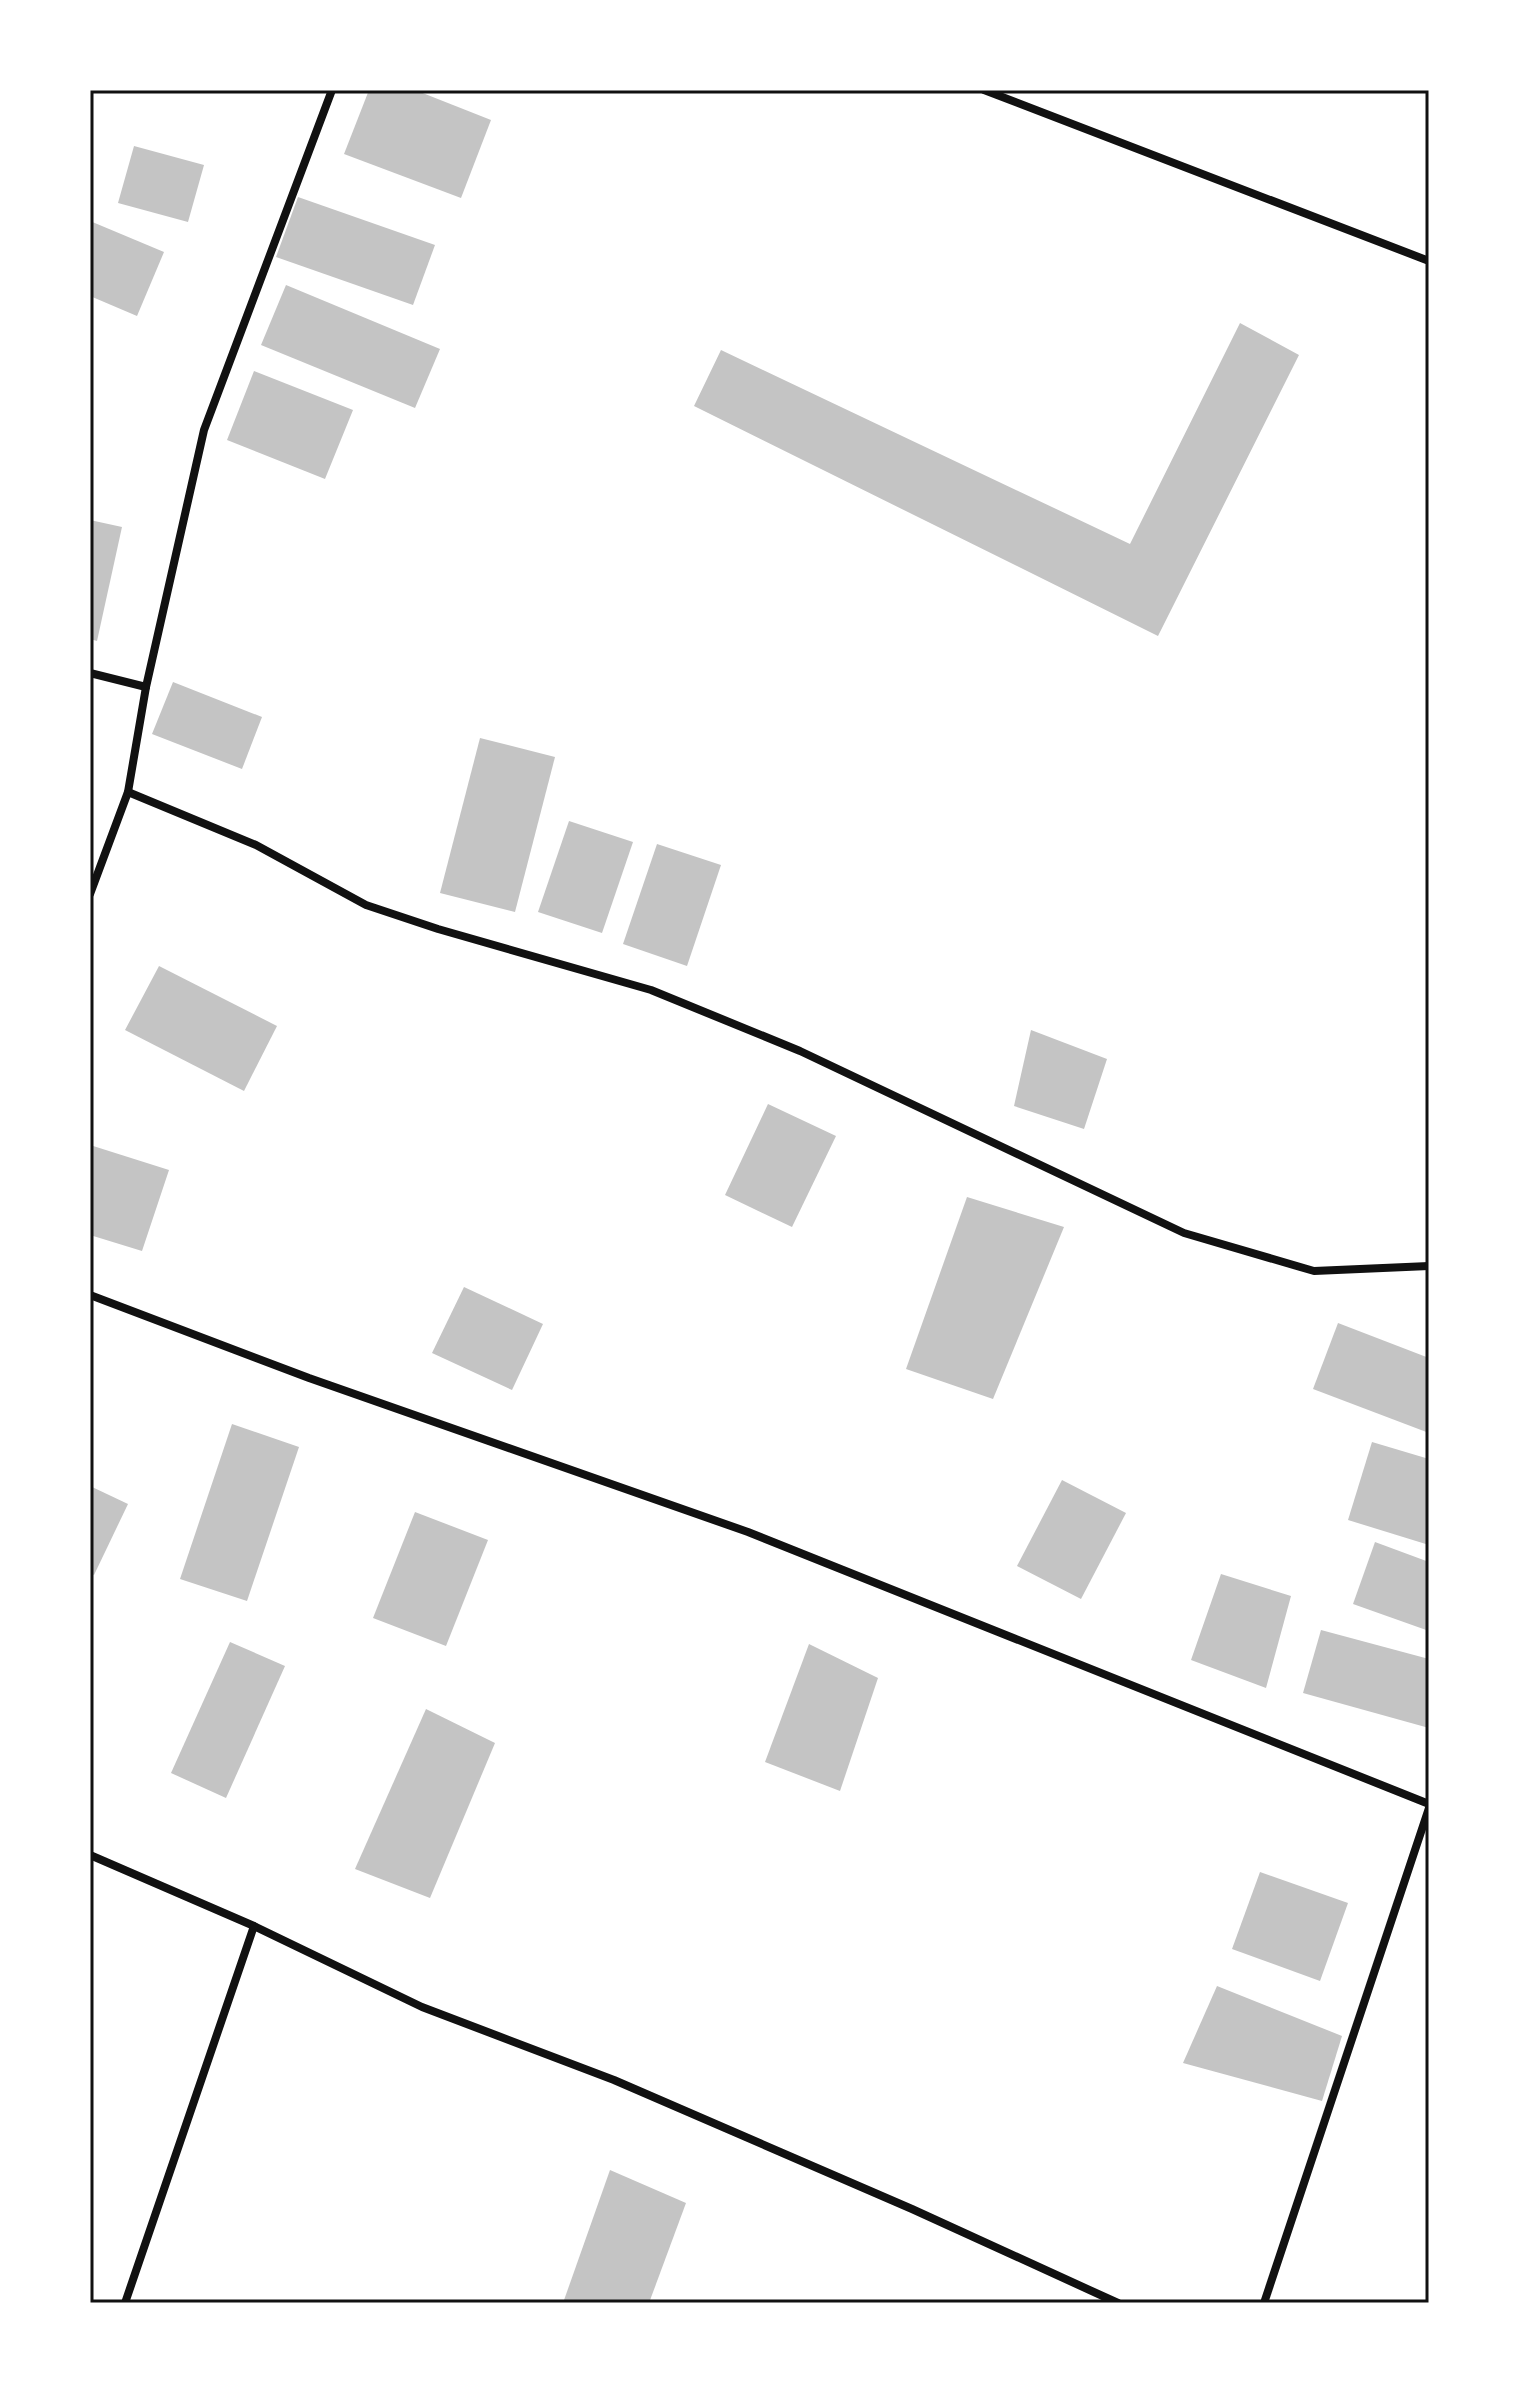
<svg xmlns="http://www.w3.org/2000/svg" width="1519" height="2393" font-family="'Times New Roman',serif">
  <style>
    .building { fill: #c4c4c4 }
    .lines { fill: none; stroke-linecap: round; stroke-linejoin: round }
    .minor { stroke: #111; stroke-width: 8 }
    .neatline { fill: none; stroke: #111; stroke-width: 3 }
  </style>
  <rect width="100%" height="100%" fill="#fff"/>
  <g class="building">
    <path d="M 369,90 L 415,90 L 491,120 L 461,198 L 344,154 Z"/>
    <path d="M 134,146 L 204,165 L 188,222 L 118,203 Z"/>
    <path d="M 298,197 L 435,245 L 413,305 L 276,257 Z"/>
    <path d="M 90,221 L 164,252 L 137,316 L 90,296 Z"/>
    <path d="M 286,285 L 440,349 L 415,408 L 261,345 Z"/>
    <path d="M 1240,323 L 1299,355 L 1158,636 L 694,406 L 721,350 L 1130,544 Z"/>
    <path d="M 254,371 L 353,410 L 325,479 L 227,440 Z"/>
    <path d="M 90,520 L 122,527 L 97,641 L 90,639 Z"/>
    <path d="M 173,682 L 262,717 L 242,769 L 152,734 Z"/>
    <path d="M 480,738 L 555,757 L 515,912 L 440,893 Z"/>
    <path d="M 569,821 L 633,842 L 602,933 L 538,912 Z"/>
    <path d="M 657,844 L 721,865 L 687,966 L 623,944 Z"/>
    <path d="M 159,966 L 277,1026 L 244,1091 L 125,1030 Z"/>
    <path d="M 1031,1030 L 1107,1059 L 1084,1129 L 1014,1106 Z"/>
    <path d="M 768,1104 L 836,1136 L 792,1227 L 725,1195 Z"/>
    <path d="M 90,1145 L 169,1170 L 142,1251 L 90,1235 Z"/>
    <path d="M 967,1197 L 1064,1227 L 993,1399 L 906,1369 Z"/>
    <path d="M 464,1287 L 543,1324 L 512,1390 L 432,1353 Z"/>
    <path d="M 1338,1323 L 1429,1358 L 1429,1433 L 1313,1389 Z"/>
    <path d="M 232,1424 L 299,1447 L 247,1601 L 180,1579 Z"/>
    <path d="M 1372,1442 L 1429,1459 L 1429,1545 L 1348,1520 Z"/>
    <path d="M 1062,1480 L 1126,1513 L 1081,1599 L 1017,1566 Z"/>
    <path d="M 90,1486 L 128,1504 L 94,1575 L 90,1573 Z"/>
    <path d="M 415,1512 L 488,1540 L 446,1646 L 373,1618 Z"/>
    <path d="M 1375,1542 L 1429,1562 L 1429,1631 L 1353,1604 Z"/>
    <path d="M 1221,1574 L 1291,1596 L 1266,1688 L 1191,1660 Z"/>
    <path d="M 1321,1630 L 1429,1659 L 1429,1728 L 1303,1693 Z"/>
    <path d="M 230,1642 L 285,1666 L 226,1798 L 171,1773 Z"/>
    <path d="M 809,1644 L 878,1678 L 840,1791 L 765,1762 Z"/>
    <path d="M 426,1709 L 495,1743 L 430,1898 L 355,1869 Z"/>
    <path d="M 1260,1872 L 1348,1903 L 1320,1981 L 1232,1949 Z"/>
    <path d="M 1217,1986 L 1342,2036 L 1322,2101 L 1183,2063 Z"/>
    <path d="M 610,2170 L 686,2203 L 649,2303 L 563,2303 Z"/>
  </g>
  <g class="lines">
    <g class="minor">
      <path d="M 984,90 L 1429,261"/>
      <path d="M 90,673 L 146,687"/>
      <path d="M 128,792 L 256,845 L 366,905 L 438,929 L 651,990 L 800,1051 L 1184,1233 L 1314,1271 L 1429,1266"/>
      <path d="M 90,894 L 128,792 L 146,687 L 204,430 L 332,90"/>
      <path d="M 90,1295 L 309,1378 L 748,1532 L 1429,1804"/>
      <path d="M 90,1855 L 254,1926 L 422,2007 L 614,2080 L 912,2209 L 1118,2303"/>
      <path d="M 125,2303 L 254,1926"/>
      <path d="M 1264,2303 L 1429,1808"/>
    </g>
  </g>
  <rect width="1519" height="2393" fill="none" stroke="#ffffff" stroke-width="184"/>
  <rect x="92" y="92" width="1335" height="2209" class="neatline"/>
</svg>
